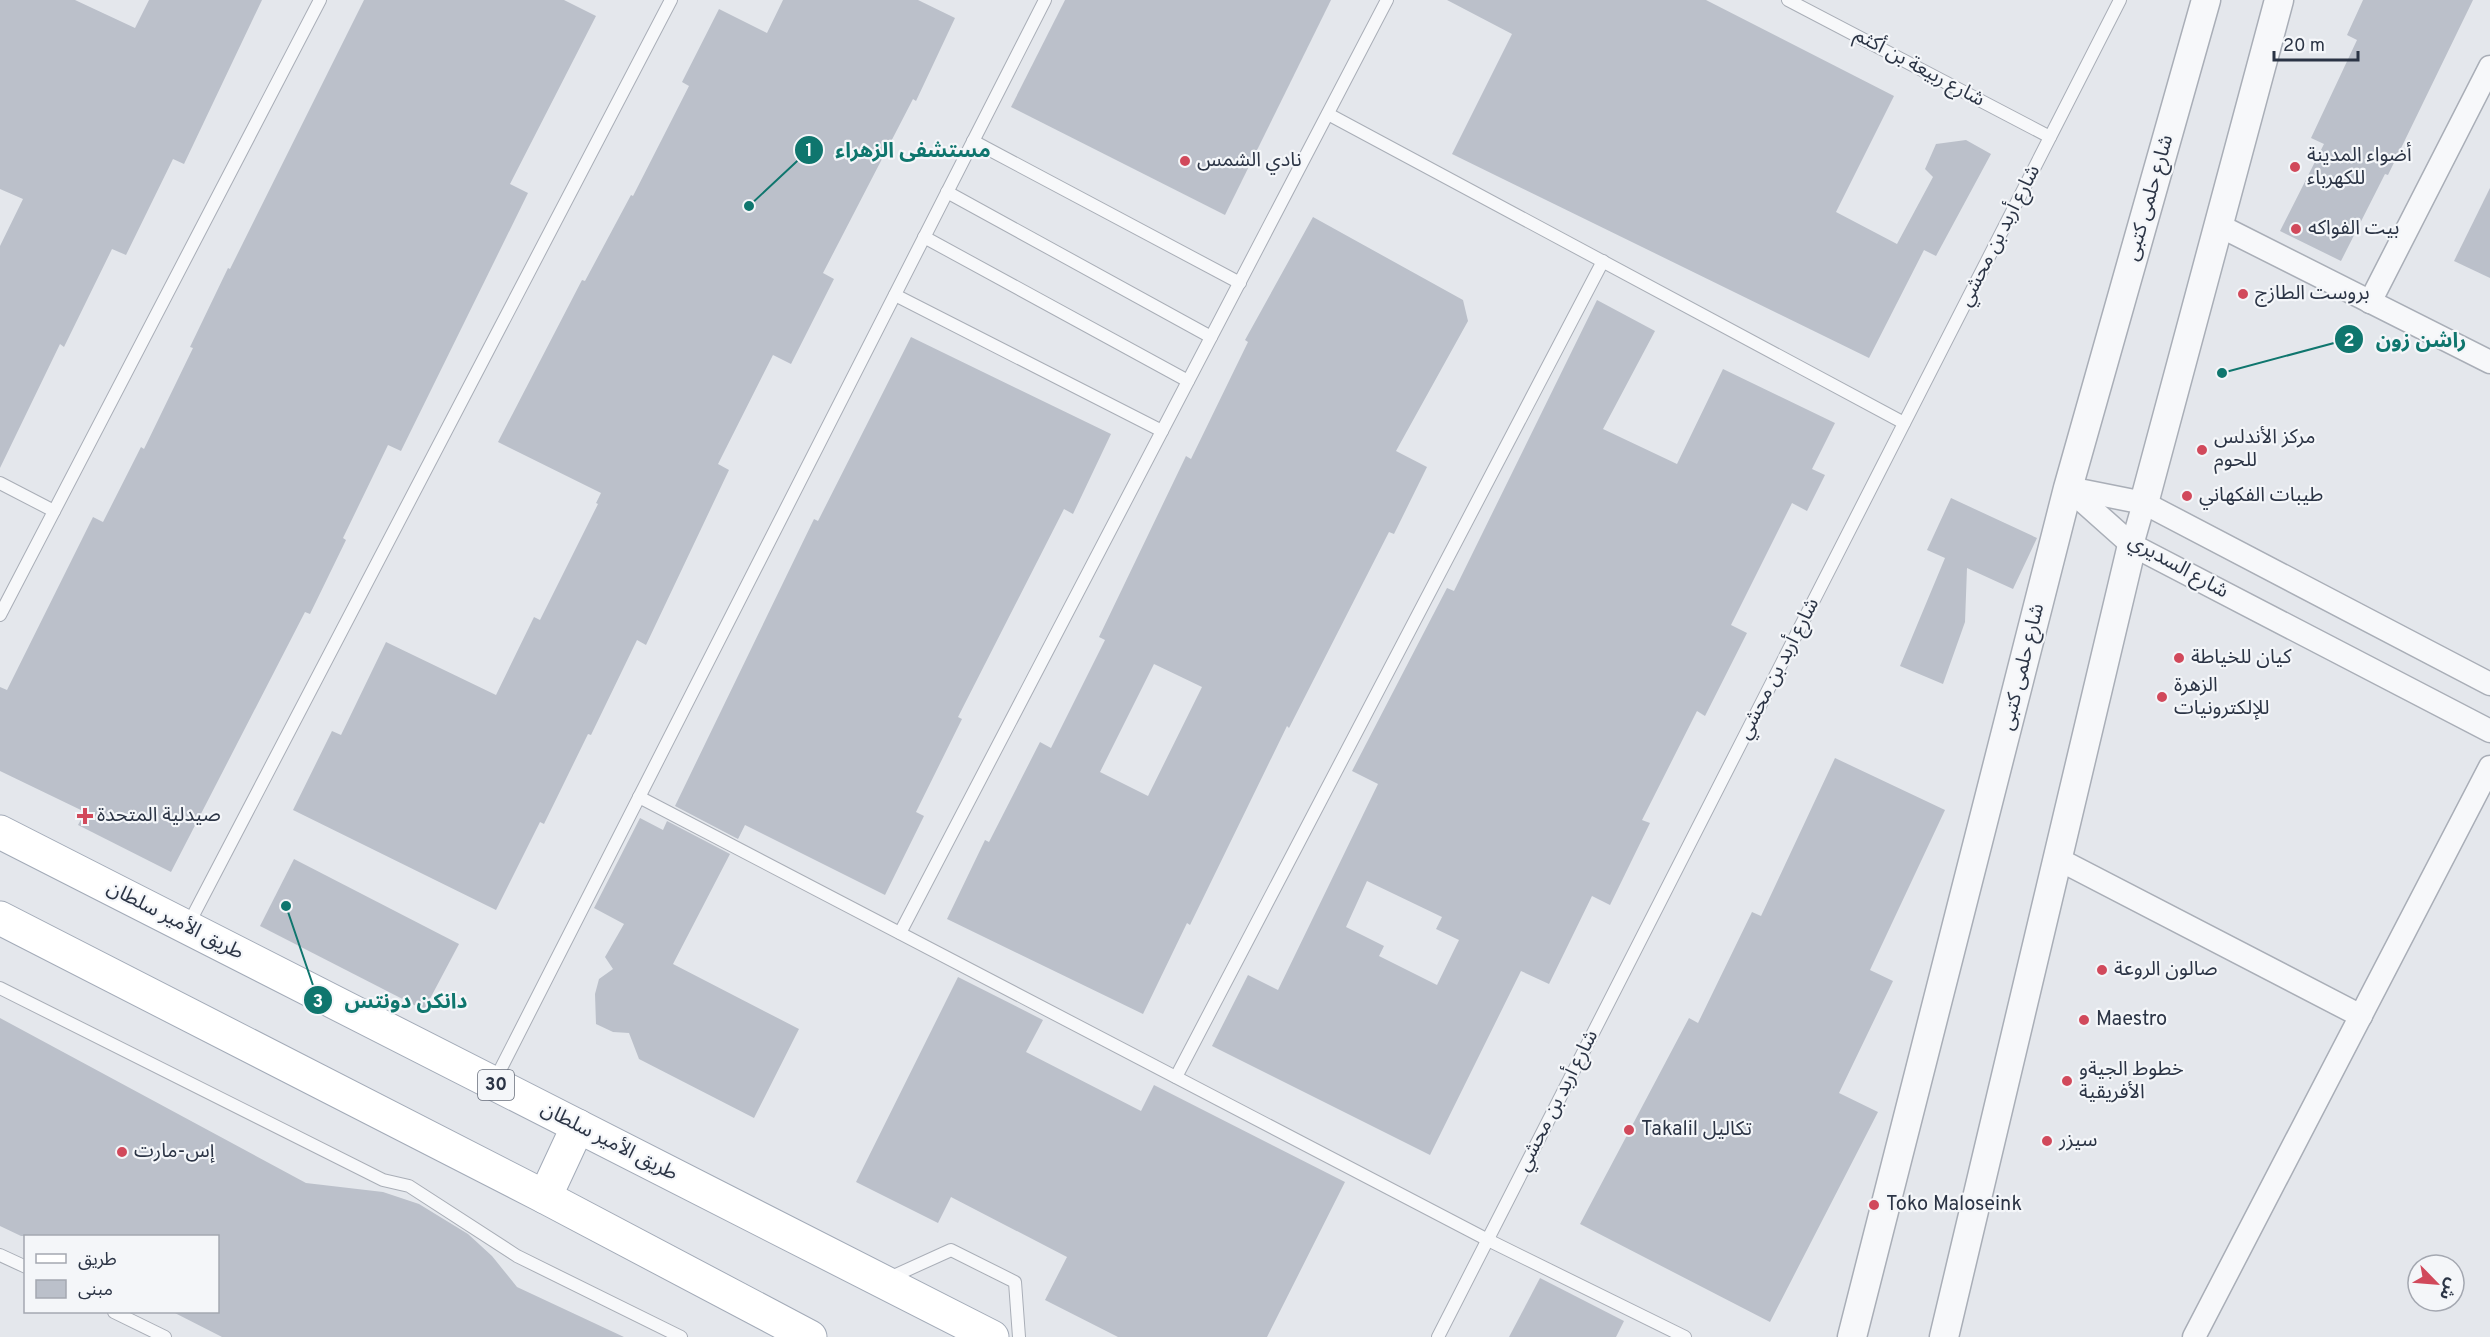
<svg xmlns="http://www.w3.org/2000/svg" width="2490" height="1337" font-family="Overpass,'Noto Sans Arabic',sans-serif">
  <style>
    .building { fill: #bbc0ca; fill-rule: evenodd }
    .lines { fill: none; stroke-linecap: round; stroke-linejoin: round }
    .service-casing { stroke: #a9aeb7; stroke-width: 14 }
    .minor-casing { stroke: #a9aeb7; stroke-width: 25 }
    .tertiary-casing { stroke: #a9aeb7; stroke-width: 31 }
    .primary-casing { stroke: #a3abb8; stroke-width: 35 }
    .service { stroke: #f7f8fa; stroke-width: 12 }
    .minor { stroke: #f7f8fa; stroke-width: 22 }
    .tertiary { stroke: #f7f8fa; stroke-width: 28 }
    .primary { stroke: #fff; stroke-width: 33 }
    .poi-dot { fill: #d1495b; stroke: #f4f6f9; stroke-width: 2 }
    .labels { text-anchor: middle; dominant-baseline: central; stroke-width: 4.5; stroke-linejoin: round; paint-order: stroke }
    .shield { fill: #f4f6f9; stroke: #676e7b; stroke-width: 1.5 }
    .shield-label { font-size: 18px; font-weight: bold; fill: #2b3445 }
    .street-label { font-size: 20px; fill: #2b3445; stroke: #f4f6f9 }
    .poi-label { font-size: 20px; fill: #2b3445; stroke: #f4f6f9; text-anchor: start }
    .leader { fill: none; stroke: #0f766e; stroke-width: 2 }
    .callout-dot { fill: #0f766e; stroke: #f4f6f9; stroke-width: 2 }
    .mark-label { font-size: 18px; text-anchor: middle; font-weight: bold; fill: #fff }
    .callout-label { font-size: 21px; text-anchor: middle; font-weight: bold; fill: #0f766e; stroke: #f4f6f9; stroke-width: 4.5; stroke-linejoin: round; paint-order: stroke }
  </style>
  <rect width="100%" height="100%" fill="#e4e7ec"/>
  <g class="building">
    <path d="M 0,0 L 75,0 L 135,28 L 149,0 L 262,0 L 184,164 L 173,159 L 126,255 L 112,249 L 64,347 L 60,344 L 0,468 L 0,246 L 23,199 L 0,189 Z"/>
    <path d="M 364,0 L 564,0 L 596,16 L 510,184 L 528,193 L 401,451 L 388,445 L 343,538 L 346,540 L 310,614 L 305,612 L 171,872 L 78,825 L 85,812 L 0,771 L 0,687 L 7,690 L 93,517 L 103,522 L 141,447 L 144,449 L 193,348 L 190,347 L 228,268 L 230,269 Z"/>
    <path d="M 783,0 L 918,0 L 955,18 L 916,101 L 913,99 L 823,273 L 834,279 L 791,364 L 773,355 L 718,464 L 729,470 L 646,645 L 637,640 L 591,735 L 588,734 L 544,824 L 540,822 L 496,910 L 293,810 L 332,731 L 341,735 L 386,642 L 496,695 L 534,617 L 540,620 L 598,504 L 596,503 L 601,493 L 498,442 L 582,280 L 585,281 L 631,195 L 633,196 L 689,86 L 682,82 L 719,9 L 767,33 Z"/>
    <path d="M 1065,0 L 1331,0 L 1225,215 L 1011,107 Z"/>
    <path d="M 1447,0 L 1706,0 L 1894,96 L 1836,212 L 1897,244 L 1933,177 L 1925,169 L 1936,144 L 1966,140 L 1991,154 L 1936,256 L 1924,250 L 1869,358 L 1452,154 L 1512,34 Z"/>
    <path d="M 2363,0 L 2473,0 L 2388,175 L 2385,174 L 2341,261 L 2280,231 L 2324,144 L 2311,138 L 2357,40 L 2347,35 Z"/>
    <path d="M 2490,188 L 2490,278 L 2454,261 Z"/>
    <path d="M 1313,217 L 1463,300 L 1468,321 L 1396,451 L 1427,467 L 1394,534 L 1389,532 L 1289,728 L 1287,726 L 1190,925 L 1187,923 L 1143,1014 L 947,919 L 985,840 L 989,842 L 1040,742 L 1051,748 L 1105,640 L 1099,637 L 1186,456 L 1191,459 L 1248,342 L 1245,340 ZM 1154,664 L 1202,687 L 1148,796 L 1100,772 Z"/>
    <path d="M 1597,300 L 1655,331 L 1603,429 L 1677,464 L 1723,369 L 1835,423 L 1812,469 L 1825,475 L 1807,511 L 1792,503 L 1731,625 L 1747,633 L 1705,716 L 1697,711 L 1642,820 L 1650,823 L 1610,905 L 1592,896 L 1549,984 L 1521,971 L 1430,1155 L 1212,1046 L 1248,975 L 1278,990 L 1378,784 L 1352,771 L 1447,588 L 1454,591 ZM 1367,881 L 1442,917 L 1436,929 L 1459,940 L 1437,985 L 1379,956 L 1384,946 L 1346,927 Z"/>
    <path d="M 911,337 L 1111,434 L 1073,514 L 1064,509 L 958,717 L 962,719 L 916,812 L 924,816 L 885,895 L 745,825 L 738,839 L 675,806 L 814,519 L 818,521 Z"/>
    <path d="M 1951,498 L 2037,538 L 2013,589 L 1967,568 L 1965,622 L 1943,684 L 1900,666 L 1945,558 L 1927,550 Z"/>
    <path d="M 1835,758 L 1945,810 L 1870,970 L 1893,981 L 1839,1093 L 1878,1112 L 1770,1322 L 1580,1224 L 1689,1018 L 1698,1023 L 1752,912 L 1761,916 Z"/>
    <path d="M 640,818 L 663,830 L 667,821 L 730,854 L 673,964 L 799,1029 L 754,1118 L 639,1059 L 629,1033 L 613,1032 L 596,1024 L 595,994 L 599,979 L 613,969 L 605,957 L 624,924 L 594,908 Z"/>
    <path d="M 294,859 L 459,944 L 424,1010 L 260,926 Z"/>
    <path d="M 958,977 L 1043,1020 L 1026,1052 L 1141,1111 L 1154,1085 L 1345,1182 L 1267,1337 L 1118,1337 L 1045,1300 L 1067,1257 L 951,1197 L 938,1223 L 856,1182 Z"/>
    <path d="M 0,1018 L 306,1183 L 383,1192 L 419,1204 L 468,1234 L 492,1256 L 517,1287 L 624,1337 L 222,1337 L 171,1311 L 218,1311 L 218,1236 L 21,1236 L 0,1226 Z"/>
    <path d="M 1540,1278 L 1624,1321 L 1616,1337 L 1509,1337 Z"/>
  </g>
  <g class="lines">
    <defs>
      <g id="service">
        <path d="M 1788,0 L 2050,137"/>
        <path d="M 1328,114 L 1904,423"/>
        <path d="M 973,141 L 1240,283"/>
        <path d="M 947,192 L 1211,337"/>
        <path d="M 924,237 L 1188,381"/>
        <path d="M 895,295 L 1162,431"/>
        <path d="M 0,483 L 54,511"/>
        <path d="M 0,615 L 320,0"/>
        <path d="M 639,797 L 1488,1240 L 1685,1337"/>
        <path d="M 187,927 L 671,0"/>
        <path d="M 900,933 L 1387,0"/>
        <path d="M 0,988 L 383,1180 L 409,1186 L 517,1256 L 681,1337"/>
        <path d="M 1176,1077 L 1603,261"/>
        <path d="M 494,1082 L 1045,0"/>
        <path d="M 0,1255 L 26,1267"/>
        <path d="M 887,1279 L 951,1250 L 1015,1282 L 1019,1337"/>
        <path d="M 114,1312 L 165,1337"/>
        <path d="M 1438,1337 L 2120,0"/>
      </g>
      <g id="minor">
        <path d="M 2218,225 L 2490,362"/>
        <path d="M 2370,302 L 2490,67"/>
        <path d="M 2068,488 L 2132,545 L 2490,731"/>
        <path d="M 2069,488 L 2144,503 L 2490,684"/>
        <path d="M 2132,545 L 2144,503"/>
        <path d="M 2058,859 L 2361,1016"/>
        <path d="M 2194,1337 L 2490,767"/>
      </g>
      <g id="tertiary">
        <path d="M 2144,503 L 2279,0"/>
        <path d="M 1852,1337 L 2068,488 L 2206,0"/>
        <path d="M 1944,1337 L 2132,545"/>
      </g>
      <g id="primary">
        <path d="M 0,832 L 992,1337"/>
        <path d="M 0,918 L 545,1197 L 810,1337"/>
        <path d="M 545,1197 L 578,1126"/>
      </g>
    </defs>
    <use href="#service" class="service-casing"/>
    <use href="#minor" class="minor-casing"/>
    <use href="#tertiary" class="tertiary-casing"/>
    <use href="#primary" class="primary-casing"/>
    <use href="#service" class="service"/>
    <use href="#minor" class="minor"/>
    <use href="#tertiary" class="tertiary"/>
    <use href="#primary" class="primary"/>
  </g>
  <g class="poi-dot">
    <circle cx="1185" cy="161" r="6"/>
    <circle cx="2295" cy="167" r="6"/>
    <circle cx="2296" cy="229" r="6"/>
    <circle cx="2243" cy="294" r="6"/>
    <circle cx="2202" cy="450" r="6"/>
    <circle cx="2187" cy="496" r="6"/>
    <circle cx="2179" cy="658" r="6"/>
    <circle cx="2162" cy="697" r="6"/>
    <path d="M82 807h6v6h6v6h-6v6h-6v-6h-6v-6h6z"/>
    <circle cx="2102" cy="970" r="6"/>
    <circle cx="2084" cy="1020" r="6"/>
    <circle cx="2067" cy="1081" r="6"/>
    <circle cx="1629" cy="1130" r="6"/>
    <circle cx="2047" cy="1141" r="6"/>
    <circle cx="122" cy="1152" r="6"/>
    <circle cx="1874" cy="1205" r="6"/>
  </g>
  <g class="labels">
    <rect class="shield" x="478" y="1070" width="36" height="30" rx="4.5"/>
    <g class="shield-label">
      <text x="496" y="1085">30</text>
    </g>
    <g class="street-label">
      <text transform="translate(1919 68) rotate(28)">شارع ربيعة بن أكثم</text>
      <text transform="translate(2150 198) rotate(-74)">شارع حلمى كتبى</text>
      <text transform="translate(2000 236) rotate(-63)">شارع أربد بن محشي</text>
      <text transform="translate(2178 567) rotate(29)">شارع السديري</text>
      <text transform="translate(2023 667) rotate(-76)">شارع حلمى كتبى</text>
      <text transform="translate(1779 669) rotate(-63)">شارع أربد بن محشي</text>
      <text transform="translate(175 921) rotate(27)">طريق الأمير سلطان</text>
      <text transform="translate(1558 1101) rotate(-63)">شارع أربد بن محشي</text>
      <text transform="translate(609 1142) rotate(27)">طريق الأمير سلطان</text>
    </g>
    <g class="poi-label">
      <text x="2307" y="156">أضواء المدينة<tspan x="2307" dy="23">للكهرباء</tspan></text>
      <text x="1197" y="161">نادي الشمس</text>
      <text x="2308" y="229">بيت الفواكه</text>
      <text x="2255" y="294">بروست الطازج</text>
      <text x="2214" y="438">مركز الأندلس<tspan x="2214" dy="23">للحوم</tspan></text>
      <text x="2199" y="496">طيبات الفكهاني</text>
      <text x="2191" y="658">كيان للخياطة</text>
      <text x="2174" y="686">الزهرة<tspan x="2174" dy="23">للإلكترونيات</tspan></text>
      <text x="97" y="816">صيدلية المتحدة</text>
      <text x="2114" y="970">صالون الروعة</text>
      <text x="2096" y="1020">Maestro</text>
      <text x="2079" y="1070">خطوط الجيةو<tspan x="2079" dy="23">الأفريقية</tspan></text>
      <text x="1641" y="1130">Takalil تكاليل</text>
      <text x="2059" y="1141">سيزر</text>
      <text x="134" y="1152">إس-مارت</text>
      <text x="1886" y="1205">Toko Maloseink</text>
    </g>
  </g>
  <path class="leader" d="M749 206L809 150M2222 373L2349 339M286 906L318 1000"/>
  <g class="callout-dot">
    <circle cx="749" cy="206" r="6"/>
    <circle cx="2222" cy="373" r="6"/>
    <circle cx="286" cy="906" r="6"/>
    <circle cx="809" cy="150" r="15"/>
    <circle cx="2349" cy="339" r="15"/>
    <circle cx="318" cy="1000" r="15"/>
  </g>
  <g class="mark-label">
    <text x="809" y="156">1</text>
    <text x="2349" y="346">2</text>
    <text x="318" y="1007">3</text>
  </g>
  <g class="callout-label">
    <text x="913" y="157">مستشفى الزهراء</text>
    <text x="2421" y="347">راشن زون</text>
    <text x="406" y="1008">دانكن دونتس</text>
  </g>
  <rect x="24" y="1235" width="195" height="78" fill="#f4f6f9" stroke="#a4a8b1" stroke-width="1.5"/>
  <rect x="36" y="1254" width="30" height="9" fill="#ffffff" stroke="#a4a8b1" stroke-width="1.5"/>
  <text x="78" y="1265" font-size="18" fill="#2b3445">طريق</text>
  <rect x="36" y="1280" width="30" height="18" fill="#bbc0ca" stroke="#a4a8b1" stroke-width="1.5"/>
  <text x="78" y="1295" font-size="18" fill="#2b3445">مبنى</text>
  <g transform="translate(2436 1283) rotate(115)"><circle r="28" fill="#f4f6f9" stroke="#a4a8b1" stroke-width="1.5"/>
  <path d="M0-4.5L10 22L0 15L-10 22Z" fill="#d1495b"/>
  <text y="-9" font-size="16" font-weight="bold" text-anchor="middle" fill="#2b3445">ش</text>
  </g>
  <path d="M2274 51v9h84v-9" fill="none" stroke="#2b3445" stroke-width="3"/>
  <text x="2283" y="51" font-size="18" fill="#2b3445" stroke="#f4f6f9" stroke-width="4.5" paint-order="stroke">20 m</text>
</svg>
